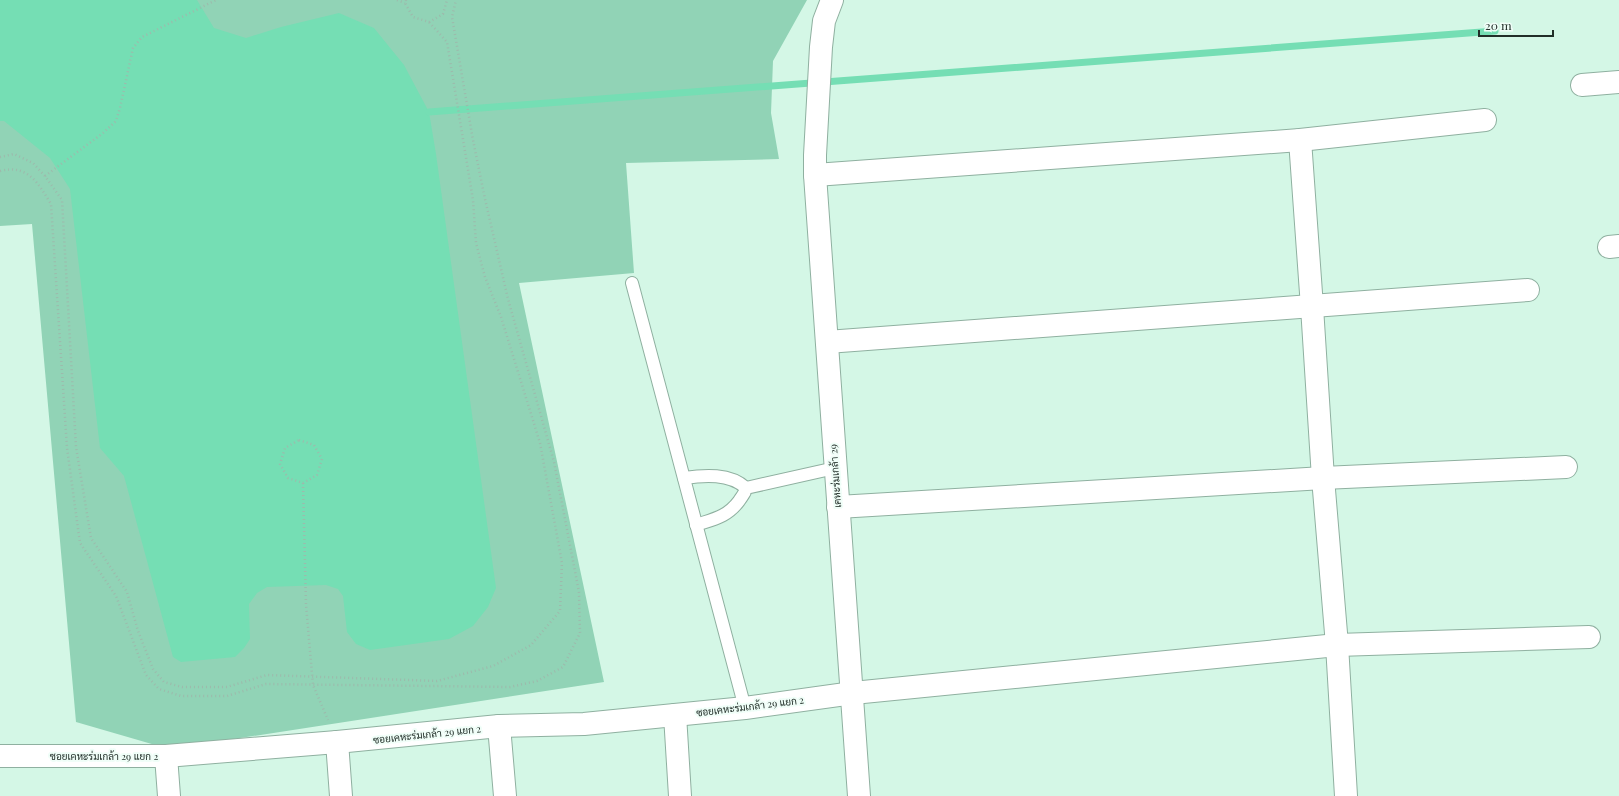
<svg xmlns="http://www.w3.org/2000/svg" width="1619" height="796" font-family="'Playfair Display',Sarabun,serif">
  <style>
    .green { fill: #91d3b6 }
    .water { fill: #75deb4 }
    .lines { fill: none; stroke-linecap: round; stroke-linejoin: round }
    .stream { stroke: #75deb4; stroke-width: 7 }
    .lane-casing { stroke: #8fb0a0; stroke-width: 14 }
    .street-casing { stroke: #8fb0a0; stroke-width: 24 }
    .path { stroke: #9dbaac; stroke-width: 2.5; stroke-dasharray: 1 3; stroke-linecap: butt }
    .lane { stroke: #fff; stroke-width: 12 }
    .street { stroke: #fff; stroke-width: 22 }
    .labels { text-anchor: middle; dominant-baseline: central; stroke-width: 4; stroke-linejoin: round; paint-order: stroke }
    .street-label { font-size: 10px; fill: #212e28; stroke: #f0fef8 }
  </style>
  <rect width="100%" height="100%" fill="#d4f7e6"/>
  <path class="green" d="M 0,0 L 807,0 L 773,61 L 771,113 L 779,159 L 626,163 L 634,273 L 519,283 L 604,682 L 169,749 L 76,722 L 32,224 L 0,226 Z"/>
  <path class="water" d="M 0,0 L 197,0 L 214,28 L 246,38 L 281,27 L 339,13 L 374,28 L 404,65 L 429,112 L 436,154 L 496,588 L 488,607 L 473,626 L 449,639 L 370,650 L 356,644 L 347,632 L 343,596 L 338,589 L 326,585 L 267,587 L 257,593 L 249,604 L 250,639 L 244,648 L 235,657 L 181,662 L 173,657 L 124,476 L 100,448 L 70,189 L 50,158 L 4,121 L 0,121 Z"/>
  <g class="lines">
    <path class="stream" d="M 429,112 L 1495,31"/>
    <defs>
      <g id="lane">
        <path d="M 632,283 L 745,708"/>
        <path d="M 684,478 C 704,475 730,473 746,488"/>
        <path d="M 696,525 C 714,519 727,517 739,501 C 742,496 745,494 746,488 L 835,468"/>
      </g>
      <g id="street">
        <path d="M 832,0 L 824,21 L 821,47 L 815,155 L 815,175 L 859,796"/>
        <path d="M 1582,85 L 1619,82"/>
        <path d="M 1300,140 L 1312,307 L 1323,478 L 1337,645 L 1346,796"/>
        <path d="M 815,175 L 1300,140 L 1485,120"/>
        <path d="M 1609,247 L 1619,246"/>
        <path d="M 827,342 L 1528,290"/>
        <path d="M 838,507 L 1323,478 L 1566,467"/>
        <path d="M 675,715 L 680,796"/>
        <path d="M 499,726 L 505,796"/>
        <path d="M 337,742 L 341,796"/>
        <path d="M 0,756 L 166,756 L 337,742 L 499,726 L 584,724 L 745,708 L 853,693 L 1337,645 L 1589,637"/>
        <path d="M 166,756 L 169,796"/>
      </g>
    </defs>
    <use href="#lane" class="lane-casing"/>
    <use href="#street" class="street-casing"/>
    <g class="path">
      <path d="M 397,0 L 405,3"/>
      <path d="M 406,0 L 405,3 L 413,17 L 429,22 L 443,14 L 447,0"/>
      <path d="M 0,157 L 14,154 L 33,163 L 45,176 L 62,200 L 76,447 L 91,538 L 127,592 L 138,631 L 153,669 L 164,682 L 182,687 L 227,687 L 267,675 L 437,681 L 493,666 L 531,645 L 560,611 L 562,563 L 540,443 L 501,317 L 485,277 L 476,243 L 473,200 L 447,42 L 429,22"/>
      <path d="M 0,171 C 28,164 38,183 51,204 L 67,448 L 80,543 L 116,596 L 146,675 L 159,689 L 181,696 L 227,696 L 266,684 L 510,687 L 537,681 L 563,667 L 580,633 L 579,592 L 554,462 L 508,299 L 485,199 L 473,140 L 452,17 L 456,0"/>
      <path d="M 45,176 L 103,133 L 116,121 L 120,108 L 133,48 L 142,37 L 216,0"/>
      <path d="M 299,440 L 314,445 L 322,459 L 317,475 L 303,483 L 288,478 L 280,464 L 285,448 Z"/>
      <path d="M 303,483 L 306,605 L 313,685 L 328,720"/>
    </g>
    <use href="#lane" class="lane"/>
    <use href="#street" class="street"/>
  </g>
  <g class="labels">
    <g class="street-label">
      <text transform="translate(835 476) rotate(-94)">เคหะร่มเกล้า 29</text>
      <text transform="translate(750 706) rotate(-7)">ซอยเคหะร่มเกล้า 29 แยก 2</text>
      <text transform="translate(427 734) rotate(-6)">ซอยเคหะร่มเกล้า 29 แยก 2</text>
      <text x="104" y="756">ซอยเคหะร่มเกล้า 29 แยก 2</text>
    </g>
  </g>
  <path d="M1479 30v6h74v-6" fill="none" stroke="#212e28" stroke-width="2"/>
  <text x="1485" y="30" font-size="12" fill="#212e28" stroke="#f0fef8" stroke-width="3" paint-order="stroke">20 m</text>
</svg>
